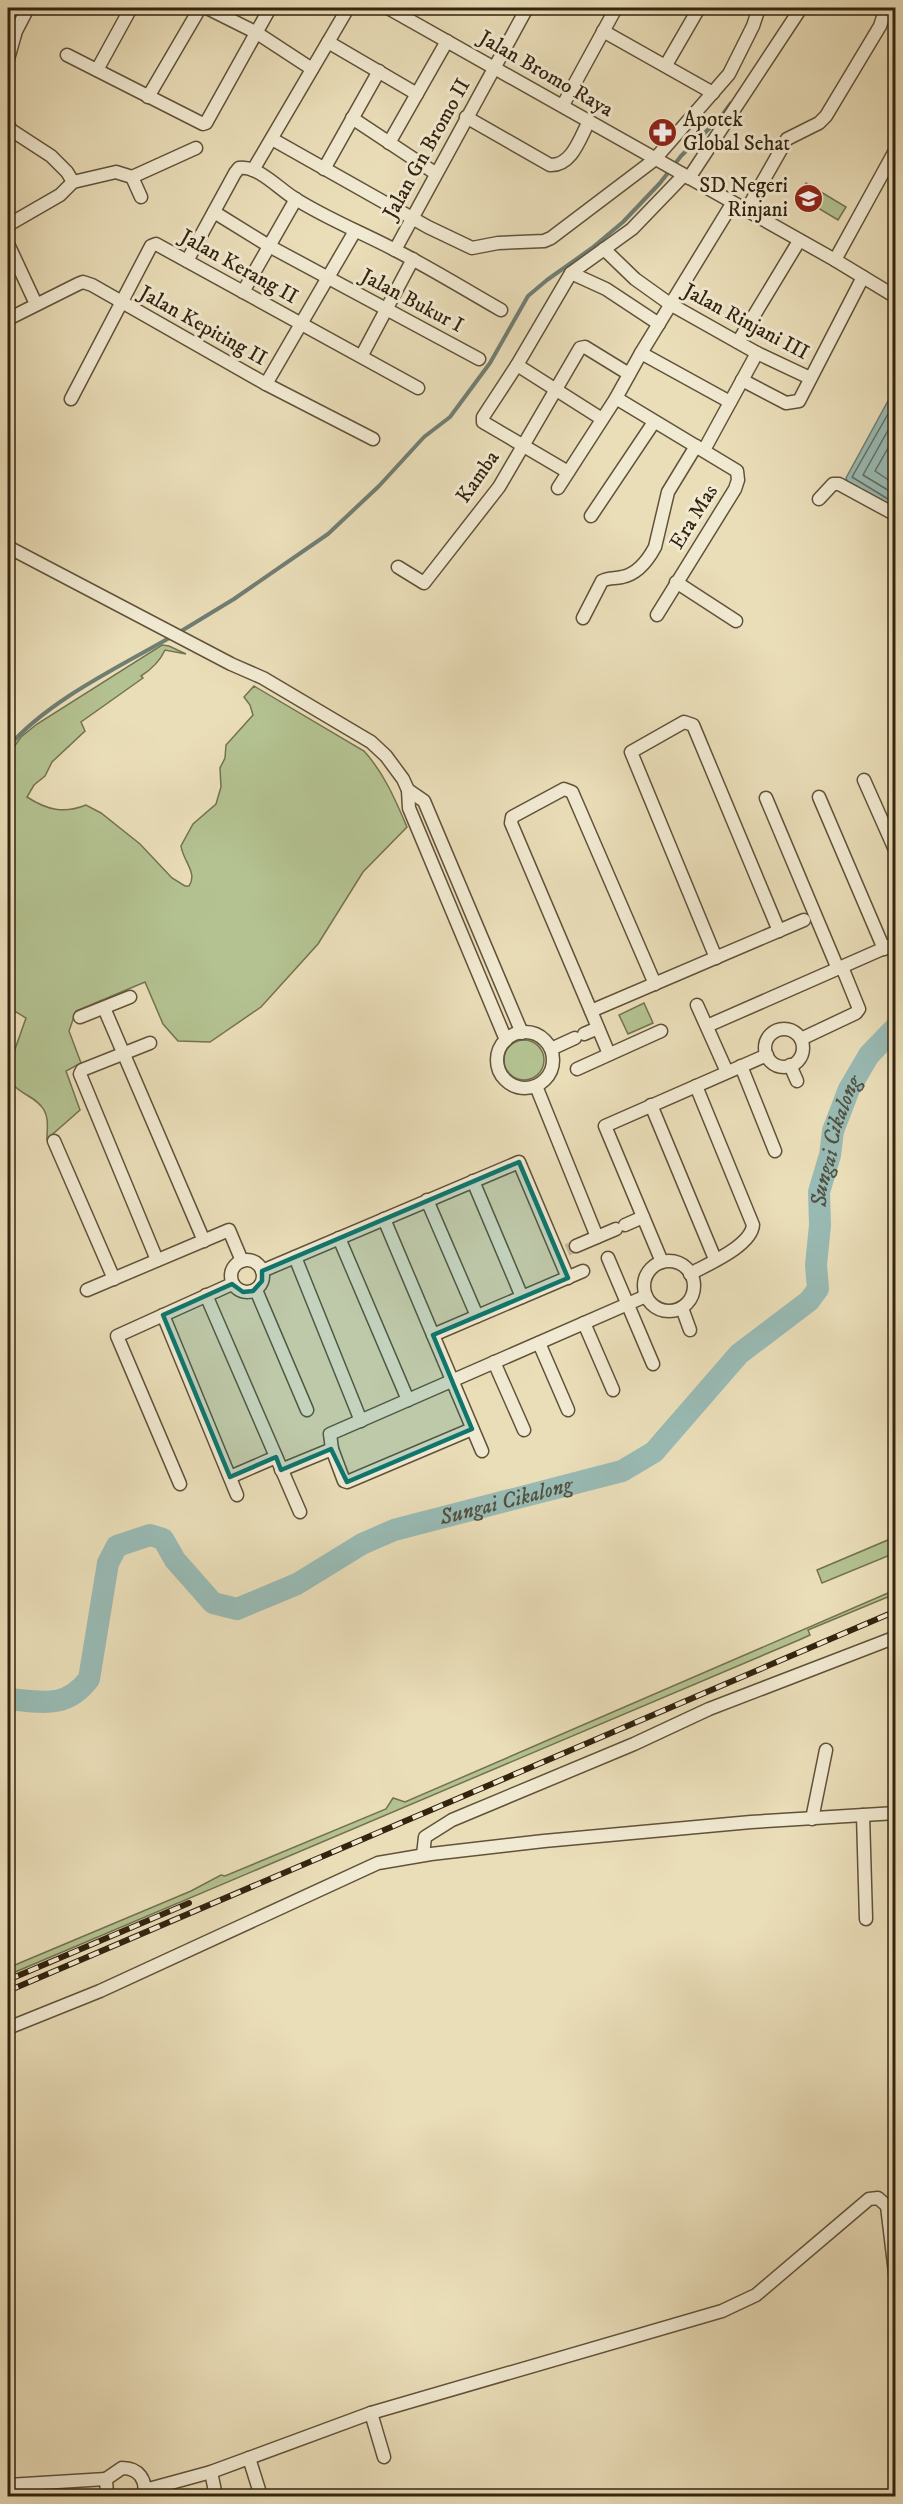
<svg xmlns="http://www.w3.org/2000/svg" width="903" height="2504" font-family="'IM FELL DW Pica',serif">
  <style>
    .green { fill: #b4c291; stroke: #747250; stroke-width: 1.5 }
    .water { fill: #99bbb5; stroke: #707e73; stroke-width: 1.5 }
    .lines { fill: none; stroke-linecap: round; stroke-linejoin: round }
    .shore { stroke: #666f62; stroke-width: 1.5 }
    .stream { stroke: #707e73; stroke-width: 4 }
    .river { stroke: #99bbb5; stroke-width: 22 }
    .street-tunnel { stroke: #c5b997; stroke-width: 12; stroke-dasharray: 12 6; stroke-linecap: butt }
    .street-casing { stroke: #61523a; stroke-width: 15 }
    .street { stroke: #f1ead2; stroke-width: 12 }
    .rail-casing { stroke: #33230f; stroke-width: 6 }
    .rail { stroke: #f1ead2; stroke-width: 4; stroke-dasharray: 11; stroke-linecap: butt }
    .marked { fill: #0f766e; fill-opacity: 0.2; stroke: #0f766e; stroke-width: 4.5; stroke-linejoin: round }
    .labels { text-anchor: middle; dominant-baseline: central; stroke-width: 6; stroke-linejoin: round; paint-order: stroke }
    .street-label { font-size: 21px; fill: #33230f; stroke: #f1ead2 }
    .poi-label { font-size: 21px; fill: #33230f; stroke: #f1ead2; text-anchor: start }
    .water-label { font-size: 22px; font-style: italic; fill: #525141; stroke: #f1ead2 }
  </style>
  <rect width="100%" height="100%" fill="#eadeb9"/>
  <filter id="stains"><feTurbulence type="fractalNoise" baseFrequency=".00333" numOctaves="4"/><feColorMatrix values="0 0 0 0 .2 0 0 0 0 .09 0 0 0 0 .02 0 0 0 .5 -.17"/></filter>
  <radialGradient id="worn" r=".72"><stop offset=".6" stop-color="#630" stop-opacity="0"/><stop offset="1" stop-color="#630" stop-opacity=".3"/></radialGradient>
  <g class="green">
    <path d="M 806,183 L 846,207 L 838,220 L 798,196 Z"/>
    <path d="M 162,645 L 169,646 L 186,654 L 165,650 C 160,661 152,669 141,676 L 143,678 L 81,722 L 85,731 L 52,762 L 45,776 L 34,785 L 27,797 C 47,810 64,814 86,805 L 101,813 L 140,844 L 172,878 L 185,886 L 189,886 C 198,873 183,861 181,846 L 193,824 L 216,804 L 221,787 L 220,768 L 225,758 L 226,745 L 253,715 L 250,705 L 244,697 L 254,686 L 364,751 C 384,773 395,799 407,827 L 363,872 L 318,944 L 261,1007 L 210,1042 L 178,1041 L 163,1024 L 145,982 L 76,1011 L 69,1031 L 81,1063 L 66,1071 L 80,1110 L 47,1139 C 47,1129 49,1118 44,1110 C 35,1093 8,1094 8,1069 L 26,1018 L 8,1007 L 8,755 L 21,737 L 37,724 Z"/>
    <path d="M 644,1003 L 653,1023 L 628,1034 L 619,1015 Z"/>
    <circle cx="524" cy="1060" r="20"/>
    <path d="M 895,1537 L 895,1553 L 822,1583 L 817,1570 Z"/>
    <path d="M 895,1590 L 895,1594 L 808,1630 L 810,1635 L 799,1640 L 8,1975 L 8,1968 L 22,1962 L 191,1891 L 221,1875 L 225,1876 L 386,1809 L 393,1798 L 405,1802 Z"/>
  </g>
  <path class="water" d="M 895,388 L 895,511 L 848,483 L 846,478 Z"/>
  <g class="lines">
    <g class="shore">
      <path d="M 896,400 L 852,477 L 896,504"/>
      <path d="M 896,416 L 863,475 L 896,495"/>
      <path d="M 896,434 L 875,471 L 896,485"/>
    </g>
    <g class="stream">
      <path d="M 178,633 L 234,599 L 328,534 L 379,486 L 424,437 L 450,417 L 490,363 L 528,296 L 547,280 L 592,248 L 623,222 L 660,183 L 681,156 L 720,118 L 731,103"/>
      <path d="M 8,747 C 49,700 117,668 171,637"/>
    </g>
    <path class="river" id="s1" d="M 8,1699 C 43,1702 66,1709 89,1679 L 108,1563 L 117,1546 L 150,1535 L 163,1539 L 175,1560 L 213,1603 L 237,1609 L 297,1584 L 362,1544 L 394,1530 L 622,1471 L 654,1452 L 739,1354 L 809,1301 L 818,1289 L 816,1265 L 820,1225 L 819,1192 L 830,1155 L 833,1131 L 849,1089 L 869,1055 L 896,1027"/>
    <path class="street-tunnel" d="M 567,1250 L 576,1246"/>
    <defs>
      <g id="street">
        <path d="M 207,8 L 257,33 L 312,69"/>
        <path d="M 388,8 L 835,260 L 896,297"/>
        <path d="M 603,31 L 713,93"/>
        <path d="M 328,42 L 417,94"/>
        <path d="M 67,55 L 203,124 L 206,123 L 270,8"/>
        <path d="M 8,59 L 16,31 L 28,8"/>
        <path d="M 666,65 L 699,8"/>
        <path d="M 97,70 L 131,8"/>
        <path d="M 148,97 L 200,8"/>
        <path d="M 563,105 L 616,8"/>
        <path d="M 466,117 L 550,165 C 572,166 580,138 589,121"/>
        <path d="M 352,118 L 435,173"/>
        <path d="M 8,124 L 11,130 L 51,156 L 67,172 L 73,182"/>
        <path d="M 272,139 L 428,227 L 472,248 L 498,243 L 544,241 L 551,238 L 654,160 L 729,74 L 753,26 L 759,8"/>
        <path d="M 389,143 L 447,41"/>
        <path d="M 324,169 L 379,71"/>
        <path d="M 253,170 L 348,8"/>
        <path d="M 132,177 L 196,148"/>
        <path d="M 689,178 L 801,8"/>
        <path d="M 746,211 L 787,139 L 819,123 L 826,116 L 880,26 L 886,8"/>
        <path d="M 214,212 L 269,246 L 479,359"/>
        <path d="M 8,225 L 60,195 L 73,182 L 116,172 L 132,177 L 141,197"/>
        <path d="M 8,244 L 36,304"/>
        <path d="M 604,249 L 635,279 L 670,304 L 757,353 L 810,378"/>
        <path d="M 395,250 L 527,8"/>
        <path d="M 835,260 L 896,149"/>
        <path d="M 187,261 L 235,173 L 239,168 C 258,165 279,189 294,198 C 327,219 363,233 397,251 C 432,269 466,290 501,310"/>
        <path d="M 571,273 L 606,289 L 659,324"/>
        <path d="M 243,292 L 296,199"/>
        <path d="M 8,319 L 78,284 L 83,282 L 92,285 L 266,384 L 373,439"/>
        <path d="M 738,342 L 799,241"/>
        <path d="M 641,353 L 732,204"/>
        <path d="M 362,355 L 413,259"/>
        <path d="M 517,365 L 602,419"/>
        <path d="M 742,380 L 786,403 L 799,401 L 863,277"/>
        <path d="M 266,384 L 355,231"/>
        <path d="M 616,398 L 737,471 L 738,480 L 735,489 L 657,615"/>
        <path d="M 71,399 L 151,246 L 156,244 L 418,388"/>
        <path d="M 704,450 L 757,353"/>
        <path d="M 568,472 L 483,422 L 483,417 L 517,365 L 571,273 L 632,229 L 684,175"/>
        <path d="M 558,488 L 616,398 L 641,353 L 730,402"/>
        <path d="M 819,499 L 833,484 L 839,484 L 896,515"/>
        <path d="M 591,516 L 654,422"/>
        <path d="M 8,547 L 231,664 L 263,678 L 371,742 L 386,756 L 403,779 L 408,790 L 409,808 L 506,1040"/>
        <path d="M 398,567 L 424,583 L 499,487 L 580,348 L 585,347 L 629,374"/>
        <path d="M 676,582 L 736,621"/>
        <path d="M 583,618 L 602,581 C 609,577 615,579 622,577 C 638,574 648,560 655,547 L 668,492 L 696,446"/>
        <path d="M 864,780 L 896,852"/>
        <path d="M 408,790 L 424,801 L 522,1033"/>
        <path d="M 819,797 L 884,949"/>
        <path d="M 766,798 L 838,969"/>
        <path d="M 716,958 L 631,752 L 684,722 L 693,725 L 779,931"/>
        <path d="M 697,1005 L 727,1072"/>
        <path d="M 104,1008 L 204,1241"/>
        <path d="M 591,1011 L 511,823 L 512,817 L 564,789 L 572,792 L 655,984"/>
        <path d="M 80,1017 L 130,997"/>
        <path d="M 707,1026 L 896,943"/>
        <circle cx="784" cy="1048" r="19"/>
        <circle cx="525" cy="1060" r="28"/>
        <path d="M 584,1034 L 598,1028"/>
        <path d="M 801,1039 L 856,1013 L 859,1009 L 842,967"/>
        <path d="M 150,1043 L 82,1070 L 80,1074 L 157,1260"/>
        <path d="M 551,1049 L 575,1038"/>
        <path d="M 609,1054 L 591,1011 L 804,920"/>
        <path d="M 790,1065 L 797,1081"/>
        <path d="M 741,1066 L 775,1151"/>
        <path d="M 577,1069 L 661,1031"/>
        <path d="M 536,1086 L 597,1237"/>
        <path d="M 651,1105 L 715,1259"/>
        <path d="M 54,1141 L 114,1279"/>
        <path d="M 473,1181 L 522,1297"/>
        <path d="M 427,1200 L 477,1316"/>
        <path d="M 384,1219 L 482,1451"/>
        <path d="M 625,1225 L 643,1217"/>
        <path d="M 339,1238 L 408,1400"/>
        <path d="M 576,1246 L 616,1229"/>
        <path d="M 295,1257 L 361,1421"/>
        <path d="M 608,1258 L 653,1364"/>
        <circle cx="247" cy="1276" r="16"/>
        <circle cx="669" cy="1286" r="25"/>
        <path d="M 662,1262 L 605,1126 L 767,1055"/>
        <path d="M 262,1271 L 519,1162 L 568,1278"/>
        <path d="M 690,1274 C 708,1264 751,1246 753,1225 L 696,1086"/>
        <path d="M 87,1290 L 229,1230 L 242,1261"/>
        <path d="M 256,1290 L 307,1410"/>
        <path d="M 206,1295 L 300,1512"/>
        <path d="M 682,1308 L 690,1330"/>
        <path d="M 163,1315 L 237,1495"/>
        <path d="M 584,1323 L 613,1390"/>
        <path d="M 433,1335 L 583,1271"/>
        <path d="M 539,1343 L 568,1410"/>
        <path d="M 494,1362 L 524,1430"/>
        <path d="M 332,1449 L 330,1434 L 646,1296"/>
        <path d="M 281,1470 L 332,1449 L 344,1481 L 347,1482 L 472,1429"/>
        <path d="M 230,1477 L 276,1457"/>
        <path d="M 180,1484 L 117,1336 L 232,1284"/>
        <path d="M 863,1815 L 866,1919"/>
        <path d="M 812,1819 L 826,1750"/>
        <path d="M 423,1855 L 425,1837 L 452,1820 L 634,1744 L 709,1709 L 896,1637"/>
        <path d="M 8,2028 L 100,1991 L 378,1863 L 431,1854 L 544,1841 L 751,1822 L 896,1813"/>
        <path d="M 371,2413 L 384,2457"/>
        <path d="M 249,2458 L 261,2496"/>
        <path d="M 211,2472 L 216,2496"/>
        <path d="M 8,2485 L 106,2479"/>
        <path d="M 145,2490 L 211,2472 L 371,2413 L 722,2311 L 756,2295 L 869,2199 L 878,2198 L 887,2206 L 896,2281"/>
        <path d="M 107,2496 L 106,2479 L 122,2468 C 139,2468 147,2480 144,2496"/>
      </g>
    </defs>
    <use href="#street" class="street-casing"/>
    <use href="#street" class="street"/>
    <defs>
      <g id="rail">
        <path d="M 8,1980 L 189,1903"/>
        <path d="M 8,1991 L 896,1611"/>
      </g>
    </defs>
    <use href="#rail" class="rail-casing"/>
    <use href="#rail" class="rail"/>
  </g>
  <path class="marked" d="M 519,1162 L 568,1278 L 433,1335 L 472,1429 L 347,1482 L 331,1449 L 281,1470 L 276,1457 L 230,1477 L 163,1315 L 232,1284 L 243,1292 L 253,1291 L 262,1281 L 262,1271 Z"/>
  <defs>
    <symbol id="pharmacy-disc" viewBox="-11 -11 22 22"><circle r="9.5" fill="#8f2418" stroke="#f1ead2"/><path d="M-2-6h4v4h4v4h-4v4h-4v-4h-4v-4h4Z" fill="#fff"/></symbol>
    <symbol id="school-disc" viewBox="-11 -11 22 22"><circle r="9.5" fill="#8f2418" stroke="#f1ead2"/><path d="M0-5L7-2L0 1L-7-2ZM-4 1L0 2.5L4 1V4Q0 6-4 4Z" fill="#fff"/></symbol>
  </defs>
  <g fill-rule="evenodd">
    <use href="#pharmacy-disc" x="646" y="116" width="33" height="33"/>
    <use href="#school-disc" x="792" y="182" width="33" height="33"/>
  </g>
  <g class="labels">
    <g class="street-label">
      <text transform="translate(546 74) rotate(30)">Jalan Bromo Raya</text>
      <text transform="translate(427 149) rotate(-61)">Jalan Gn Bromo II</text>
      <text transform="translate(239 267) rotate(29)">Jalan Kerang II</text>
      <text transform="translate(412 301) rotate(28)">Jalan Bukur I</text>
      <text transform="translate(746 322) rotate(28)">Jalan Rinjani III</text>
      <text transform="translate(203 326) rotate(29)">Jalan Kepiting II</text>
      <text transform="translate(478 477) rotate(-55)">Kamba</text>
      <text transform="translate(694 517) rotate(-58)">Era Mas</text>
    </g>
    <g class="poi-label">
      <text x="683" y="120">Apotek<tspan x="683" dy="24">Global Sehat</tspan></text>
      <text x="788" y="186" text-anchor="end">SD Negeri<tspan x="788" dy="24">Rinjani</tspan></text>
    </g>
    <g class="water-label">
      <text stroke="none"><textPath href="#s1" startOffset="1212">Sungai Cikalong</textPath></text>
      <text stroke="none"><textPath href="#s1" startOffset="672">Sungai Cikalong</textPath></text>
    </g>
  </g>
  <rect width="903" height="2504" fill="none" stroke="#eadeb9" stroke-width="30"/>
  <rect x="9" y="9" width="885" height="2486" fill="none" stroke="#33230f" stroke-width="3"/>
  <rect x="15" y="15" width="873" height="2474" fill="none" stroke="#33230f" stroke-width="1.5"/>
  <rect width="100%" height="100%" filter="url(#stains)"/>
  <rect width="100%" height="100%" fill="url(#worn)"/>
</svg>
